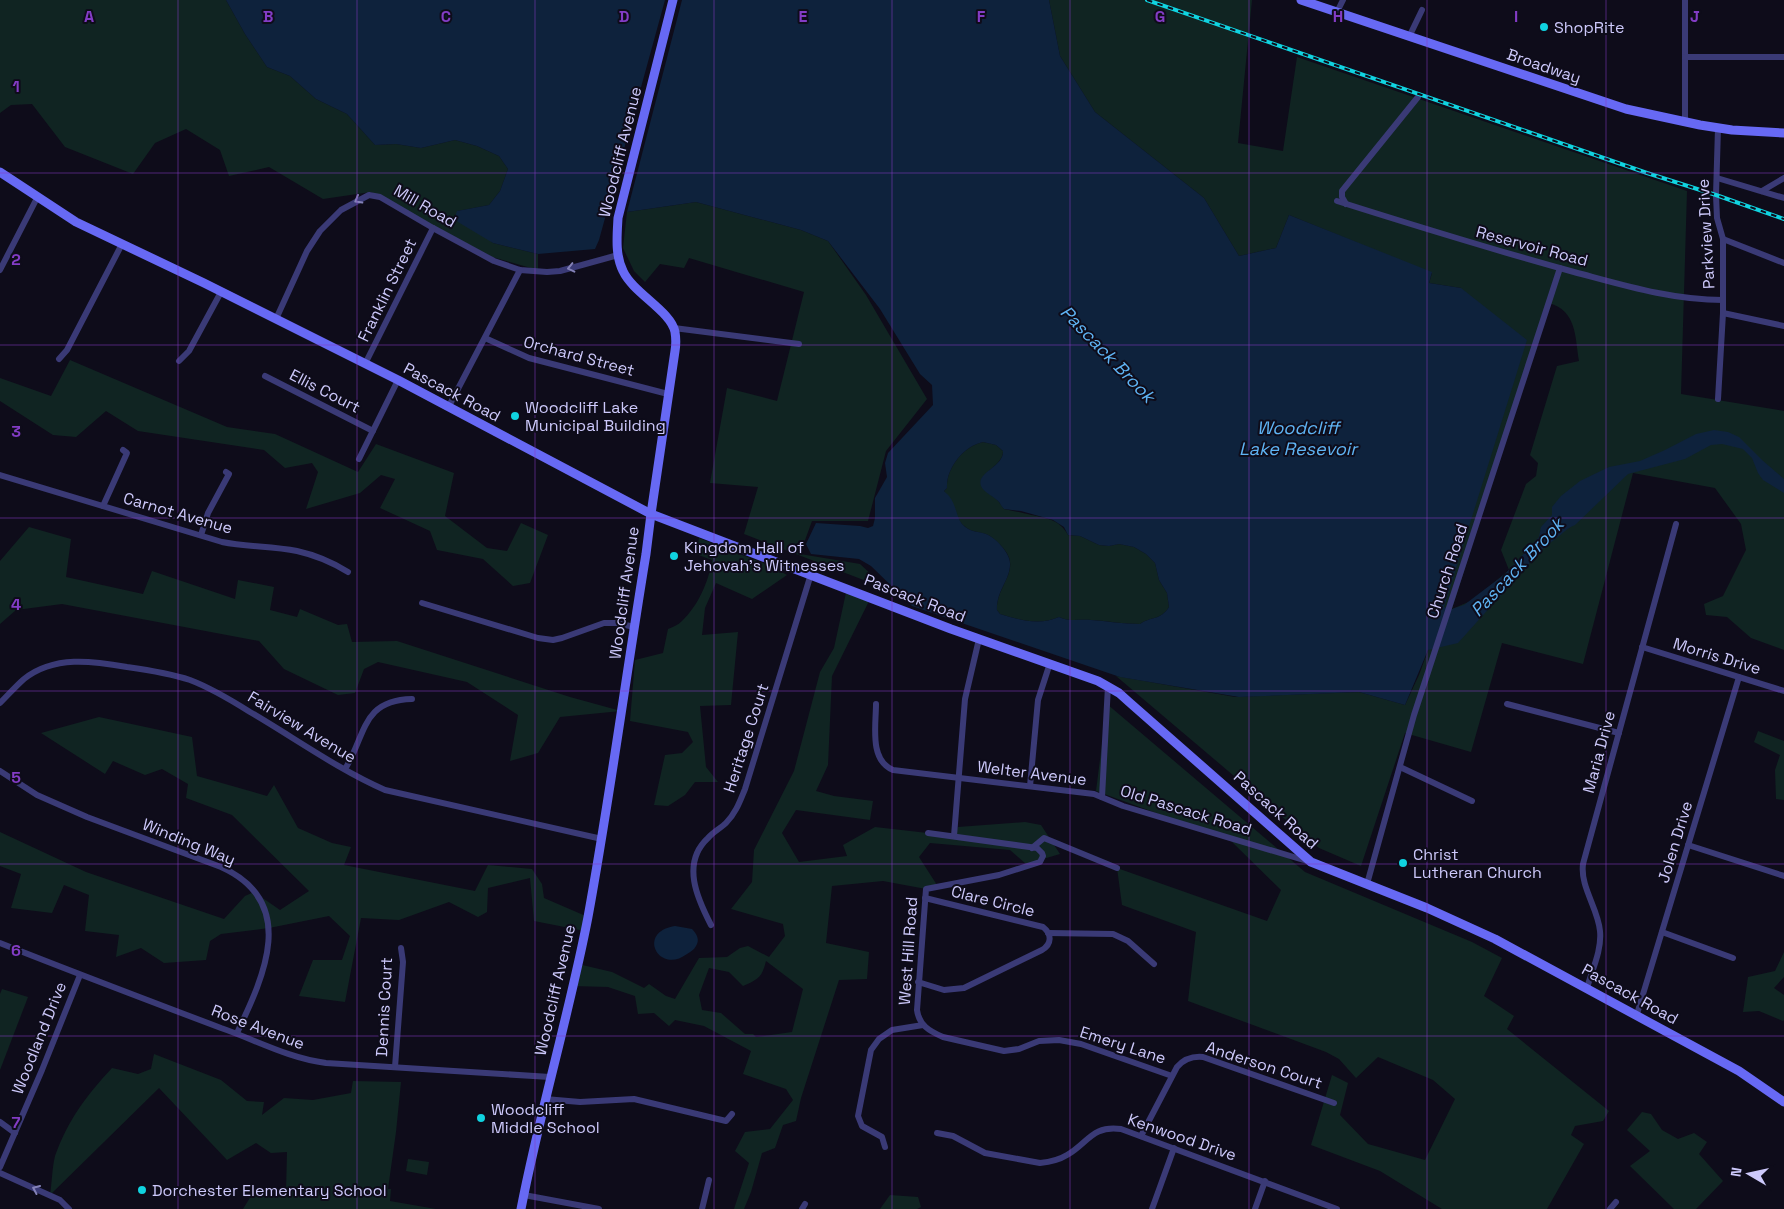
<svg xmlns="http://www.w3.org/2000/svg" width="1784" height="1209" font-family="'Space Grotesk',sans-serif">
  <style>
    .green { fill: #102422; fill-rule: evenodd }
    .water { fill: #0e223c; fill-rule: evenodd }
    .lines { fill: none; stroke-linecap: round; stroke-linejoin: round }
    .street { stroke: #3a3a76; stroke-width: 6 }
    .secondary { stroke: #6769f4; stroke-width: 9 }
    .rail-casing { stroke: #10d3e0; stroke-width: 4 }
    .rail { stroke: #0e0c1a; stroke-width: 2; stroke-dasharray: 5.5; stroke-linecap: butt }
    .oneway { stroke: #8482b8 }
    .grid { fill: none; stroke: #833cc5; stroke-width: 1; stroke-opacity: 0.55 }
    .poi-dot { fill: #10d3e0; stroke: #0e0c1a; stroke-width: 2 }
    .labels { text-anchor: middle; dominant-baseline: central; stroke-width: 4; stroke-linejoin: round; paint-order: stroke }
    .poi-label { font-size: 16px; fill: #cdc9fb; stroke: #0e0c1a; text-anchor: start }
    .street-label { font-size: 16px; fill: #cdc9fb; stroke: #0e0c1a }
    .water-label { font-size: 18px; font-style: italic; fill: #5fb4f4; stroke: #0e0c1a }
    .grid-label { font-size: 16px; text-anchor: middle; font-weight: bold; fill: #833cc5; stroke: #0e0c1a; stroke-width: 4; stroke-linejoin: round; paint-order: stroke }
  </style>
  <rect width="100%" height="100%" fill="#0e0c1a"/>
  <g class="green">
    <path d="M 0,0 L 226,0 L 245,34 L 267,67 L 290,76 L 316,99 L 347,114 L 375,145 L 396,144 L 421,148 L 455,140 L 477,146 L 499,156 L 508,169 L 500,191 L 489,205 L 458,211 L 493,243 L 538,254 L 538,270 L 492,257 L 371,192 L 323,199 L 269,167 L 229,176 L 220,150 L 186,129 L 155,143 L 133,174 L 65,147 L 32,104 L 11,105 L 0,113 Z"/>
    <path d="M 1049,0 L 1252,0 L 1238,143 L 1283,151 L 1297,57 L 1687,191 L 1681,394 L 1784,411 L 1784,650 L 1751,638 L 1727,617 L 1706,615 L 1704,604 L 1723,596 L 1746,550 L 1741,524 L 1715,488 L 1633,473 L 1583,664 L 1502,643 L 1471,752 L 1405,733 L 1361,866 L 1319,848 L 1116,676 L 1235,697 L 1359,692 L 1405,705 L 1419,675 L 1440,618 L 1461,288 L 1429,283 L 1432,273 L 1289,215 L 1276,248 L 1239,256 L 1204,198 L 1095,112 L 1060,56 ZM 1549,303 C 1577,311 1575,337 1579,361 L 1557,366 L 1530,455 L 1538,463 L 1536,476 L 1526,484 L 1501,550 L 1509,570 L 1473,600 L 1452,609 Z"/>
    <path d="M 696,202 L 801,230 L 828,241 L 866,295 L 927,399 L 886,451 L 868,521 L 812,521 L 800,554 L 860,564 L 887,589 L 744,534 L 758,487 L 710,483 L 727,388 L 777,401 L 804,292 L 689,258 L 684,268 L 660,264 L 645,282 L 634,271 L 623,248 L 627,212 Z"/>
    <path d="M 70,360 L 227,427 L 275,434 L 358,472 L 376,444 L 454,473 L 445,516 L 487,548 L 507,551 L 521,523 L 548,535 L 530,583 L 513,586 L 483,559 L 437,550 L 430,531 L 380,508 L 395,479 L 381,475 L 360,493 L 306,509 L 318,472 L 312,463 L 285,468 L 264,450 L 138,431 L 106,411 L 76,437 L 53,435 L 0,401 L 0,378 L 51,396 Z"/>
    <path d="M 983,442 L 996,445 L 1003,451 C 1004,467 971,475 984,489 C 988,494 995,497 999,502 C 1001,504 1002,507 1004,509 C 1013,511 1023,513 1031,515 C 1047,518 1060,520 1068,535 L 1080,536 L 1099,545 L 1109,546 L 1119,544 L 1134,547 L 1146,554 L 1155,563 L 1159,580 L 1167,593 L 1169,607 C 1160,621 1151,616 1140,624 C 1124,624 1108,621 1091,620 C 1080,619 1069,622 1059,617 C 1039,626 1020,620 1000,614 L 997,610 C 996,591 1012,577 1010,562 C 1010,553 996,539 988,535 C 980,531 971,533 963,525 C 957,519 948,499 944,491 L 947,488 C 946,468 964,446 983,442 Z"/>
    <path d="M 29,527 L 71,539 L 66,577 L 143,594 L 152,571 L 235,599 L 238,580 L 274,587 L 270,610 L 297,617 L 300,609 L 338,625 L 347,624 L 352,642 L 397,641 L 570,697 L 621,711 L 560,717 L 538,753 L 510,761 L 518,715 L 467,682 L 378,662 L 364,669 L 355,693 L 338,695 L 284,669 L 259,641 L 62,604 L 16,610 L 0,624 L 0,561 Z"/>
    <path d="M 699,538 L 773,567 L 787,575 L 752,599 L 716,583 L 705,608 L 702,635 L 738,632 L 731,705 L 700,706 L 706,767 L 718,782 L 695,782 L 685,795 L 668,806 L 654,805 L 665,755 L 682,753 L 693,742 L 688,732 L 630,721 L 635,660 L 663,653 L 668,629 C 673,627 678,625 682,621 C 698,606 709,581 712,560 L 696,554 Z"/>
    <path d="M 847,588 L 871,597 L 832,676 L 828,765 L 816,791 L 834,796 L 873,801 L 870,820 L 796,810 L 782,833 L 799,862 L 847,856 L 843,845 L 875,827 L 954,836 L 958,827 L 1025,822 L 1041,825 L 1060,854 L 1026,864 L 1010,850 L 930,843 L 919,857 L 937,885 L 926,889 L 883,881 L 832,886 L 826,943 L 869,952 L 867,979 L 839,980 L 801,1098 L 796,1121 L 783,1125 L 775,1148 L 762,1153 L 751,1192 L 744,1209 L 734,1209 L 749,1163 L 735,1151 L 745,1132 L 770,1129 L 793,1100 L 786,1089 L 743,1074 L 751,1051 L 704,1026 L 675,1020 L 669,1026 L 654,1013 L 638,1014 L 635,996 L 608,987 L 572,986 L 578,964 L 612,972 L 644,988 L 649,984 L 666,996 L 675,999 L 699,958 L 727,957 L 740,948 L 748,946 L 769,957 L 785,936 L 783,924 L 731,909 L 752,882 L 754,850 L 794,771 L 820,672 L 834,648 ZM 766,961 L 803,989 L 792,1032 L 756,1037 L 753,1034 L 745,1034 L 721,1013 L 702,1010 L 699,995 L 709,968 L 729,972 L 743,986 C 759,979 762,977 766,961 Z"/>
    <path d="M 1107,704 L 1305,872 L 1472,942 L 1502,958 L 1484,996 L 1514,1016 L 1507,1029 L 1609,1111 L 1603,1121 L 1575,1126 L 1571,1135 L 1584,1144 L 1547,1209 L 1442,1209 L 1380,1171 L 1311,1145 L 1332,1075 L 1348,1083 L 1340,1115 L 1368,1144 L 1425,1160 L 1455,1099 L 1433,1080 L 1378,1057 L 1356,1078 L 1339,1059 L 1326,1052 L 1188,1001 L 1196,932 L 1122,905 L 1117,868 L 1267,921 L 1281,890 L 1230,840 L 1096,791 Z"/>
    <path d="M 99,717 L 192,737 L 197,776 L 267,796 L 274,785 L 298,828 L 332,843 L 351,847 L 344,865 L 475,891 L 488,865 L 532,869 L 542,884 L 544,898 L 588,917 L 585,931 L 534,921 L 530,878 L 488,888 L 487,912 L 478,917 L 449,902 L 399,920 L 361,918 L 345,1002 L 299,996 L 313,960 L 342,960 L 350,936 L 329,916 L 269,928 L 221,934 L 210,941 L 206,960 L 164,963 L 141,948 L 116,957 L 119,935 L 85,931 L 89,895 L 64,885 L 52,913 L 11,908 L 21,874 L 0,866 L 0,832 L 86,872 L 224,919 L 245,896 L 254,892 L 280,910 L 309,891 L 232,815 L 186,798 L 188,784 L 162,769 L 145,775 L 113,761 L 105,774 L 41,733 Z"/>
    <path d="M 1758,731 L 1784,741 L 1784,800 L 1776,799 L 1775,770 L 1780,755 L 1754,742 Z"/>
    <path d="M 1784,952 L 1784,977 L 1774,988 L 1784,995 L 1784,1020 L 1783,1021 L 1759,1011 L 1743,1012 L 1748,977 L 1775,971 Z"/>
    <path d="M 2,989 L 28,997 L 0,1070 L 0,994 Z"/>
    <path d="M 154,1054 L 221,1080 L 247,1101 L 264,1102 L 262,1115 L 284,1098 L 313,1100 L 351,1093 L 353,1081 L 401,1082 L 396,1132 L 388,1189 L 391,1189 L 390,1201 L 436,1209 L 243,1209 L 251,1196 L 286,1192 L 287,1152 L 271,1153 L 256,1143 L 227,1160 L 159,1088 L 50,1195 C 52,1183 52,1168 55,1156 C 68,1120 86,1096 112,1068 L 138,1074 L 151,1069 Z"/>
    <path d="M 1642,1112 L 1651,1114 L 1662,1130 L 1678,1139 L 1694,1133 L 1707,1142 L 1699,1154 L 1723,1181 L 1696,1209 L 1674,1209 L 1630,1166 L 1650,1151 L 1627,1130 Z"/>
    <path d="M 408,1159 L 429,1162 L 427,1175 L 406,1171 Z"/>
    <path d="M 890,1195 L 918,1197 L 921,1207 L 917,1209 L 880,1209 Z"/>
  </g>
  <g class="water">
    <path d="M 226,0 L 665,0 L 599,240 L 595,249 L 538,254 L 493,243 L 458,222 L 455,217 L 457,211 L 489,205 L 500,191 L 508,169 L 499,156 L 477,146 L 455,140 L 421,148 L 396,144 L 375,145 L 347,114 L 316,99 L 290,76 L 267,67 L 245,34 Z"/>
    <path d="M 682,0 L 1049,0 L 1060,56 L 1095,112 L 1204,198 L 1239,256 L 1276,248 L 1289,215 L 1432,272 L 1429,283 L 1461,288 L 1527,340 L 1444,607 L 1452,609 L 1464,605 L 1505,574 L 1539,537 L 1541,527 L 1552,515 L 1552,507 L 1561,496 L 1580,481 L 1609,467 L 1640,461 L 1665,450 L 1696,434 L 1714,430 L 1728,432 L 1739,437 L 1762,460 L 1784,479 L 1784,493 L 1763,480 L 1758,473 L 1752,458 L 1743,449 L 1722,444 L 1711,445 L 1685,459 L 1628,474 L 1575,525 C 1564,529 1559,539 1547,544 L 1458,643 L 1428,650 L 1405,705 L 1359,692 L 1239,697 L 1120,677 L 912,606 L 871,566 L 859,559 L 811,554 L 806,544 L 816,523 L 860,526 L 868,528 L 873,526 L 875,518 L 875,498 L 887,477 L 885,463 L 888,453 L 933,405 L 932,385 L 920,374 L 880,309 L 828,241 L 801,230 L 696,202 L 627,212 ZM 983,442 L 996,445 L 1003,451 C 1004,467 976,472 981,486 C 984,493 995,497 999,502 C 1001,505 1002,507 1004,509 L 1021,511 L 1053,520 L 1064,527 L 1068,535 L 1080,536 L 1099,545 L 1109,546 L 1119,544 L 1134,547 L 1146,554 L 1155,563 L 1159,580 L 1167,593 L 1169,607 C 1160,621 1151,616 1140,624 C 1123,624 1107,621 1091,620 C 1080,619 1069,622 1059,617 C 1039,626 1020,620 1000,614 L 997,610 C 996,591 1011,579 1010,563 C 1010,553 995,537 986,534 C 977,531 969,532 962,524 C 956,516 956,504 949,496 C 948,494 945,493 944,491 L 947,488 C 946,468 964,446 983,442 Z"/>
    <path d="M 675,926 L 692,929 C 697,934 700,940 696,946 C 694,950 690,952 687,954 C 659,975 636,932 675,926 Z"/>
  </g>
  <g class="lines">
    <g class="street">
      <path d="M 1685,0 L 1685,123"/>
      <path d="M 1337,12 L 1343,0"/>
      <path d="M 1409,37 L 1422,10"/>
      <path d="M 1685,57 L 1784,57"/>
      <path d="M 1717,178 L 1784,198"/>
      <path d="M 1762,191 L 1784,178"/>
      <path d="M 1337,201 C 1416,226 1494,250 1574,272 C 1623,285 1671,300 1723,300"/>
      <path d="M 1346,204 L 1342,197 L 1342,191 L 1418,97"/>
      <path d="M 1723,239 L 1784,263"/>
      <path d="M 0,270 L 37,198"/>
      <path d="M 1723,313 L 1784,326"/>
      <path d="M 276,319 L 307,251 L 320,231 L 341,210 L 369,195 L 380,197 L 433,228 L 494,261 L 520,270 L 547,272 L 560,271 L 618,255"/>
      <path d="M 674,328 L 799,344"/>
      <path d="M 485,338 L 529,358 L 668,394"/>
      <path d="M 59,359 L 67,350 L 122,244"/>
      <path d="M 179,361 L 189,351 L 221,292"/>
      <path d="M 365,364 L 433,228"/>
      <path d="M 265,376 L 373,431"/>
      <path d="M 1718,399 L 1723,313 L 1723,239 L 1717,218 L 1716,195 L 1718,128"/>
      <path d="M 449,406 L 520,270"/>
      <path d="M 359,459 L 398,380"/>
      <path d="M 0,475 L 222,542 C 247,547 272,546 297,551 C 315,555 332,562 348,572"/>
      <path d="M 103,506 L 127,453 L 123,450"/>
      <path d="M 201,535 L 208,513 L 229,474 L 226,472"/>
      <path d="M 422,603 L 538,638 L 553,640 L 562,638 L 604,623 L 617,623 L 634,627"/>
      <path d="M 1642,647 L 1784,691"/>
      <path d="M 0,703 C 8,695 16,686 24,679 C 54,655 93,661 127,667 C 148,670 169,673 190,680 C 211,688 231,700 250,712 C 293,737 339,770 385,790 L 602,839"/>
      <path d="M 876,704 C 876,725 869,760 893,770 L 1094,794 L 1123,806 L 1307,861"/>
      <path d="M 1507,704 L 1619,733"/>
      <path d="M 1400,767 L 1472,801"/>
      <path d="M 345,769 C 366,736 361,700 412,699"/>
      <path d="M 0,771 L 37,795 L 87,817 L 221,867 C 299,902 264,976 237,1033"/>
      <path d="M 1030,786 L 1038,700 L 1050,663"/>
      <path d="M 1102,797 L 1108,686"/>
      <path d="M 928,833 L 1037,848 L 1042,853 L 1043,856 L 1040,862 L 999,875 L 926,889 L 917,1010 C 919,1025 929,1031 943,1037 L 1004,1051 L 1019,1049 L 1039,1041 L 1059,1040 L 1081,1044 L 1172,1076"/>
      <path d="M 954,836 L 965,699 L 979,639"/>
      <path d="M 1688,845 L 1784,876"/>
      <path d="M 1032,848 L 1044,838 L 1117,868"/>
      <path d="M 1367,884 L 1414,715 L 1560,268"/>
      <path d="M 711,925 C 697,898 681,863 708,838 C 713,832 721,828 726,823 C 736,813 740,801 745,789 L 811,574"/>
      <path d="M 1662,932 L 1733,958"/>
      <path d="M 1048,933 L 1113,934 L 1128,941 L 1154,964"/>
      <path d="M 0,943 C 73,972 147,1000 221,1028 C 256,1040 288,1058 326,1063 L 550,1077"/>
      <path d="M 918,982 L 944,990 L 964,988 L 1042,950 C 1052,944 1052,934 1043,927 L 925,898"/>
      <path d="M 1587,988 C 1592,970 1602,950 1600,931 C 1598,908 1580,887 1583,864 L 1676,524"/>
      <path d="M 1637,1014 L 1739,677"/>
      <path d="M 395,1067 L 403,962 L 401,948"/>
      <path d="M 545,1099 L 580,1102 L 634,1099 L 726,1121 L 732,1114"/>
      <path d="M 0,1122 L 15,1133"/>
      <path d="M 937,1133 L 953,1136 L 985,1153 L 1040,1163 C 1050,1162 1059,1160 1067,1155 C 1088,1143 1092,1125 1121,1129 L 1337,1209"/>
      <path d="M 1141,1136 L 1177,1067 C 1184,1059 1192,1056 1203,1057 L 1334,1103"/>
      <path d="M 885,1147 L 882,1137 L 862,1126 L 858,1116 L 871,1050 L 879,1039 L 892,1030 L 923,1025"/>
      <path d="M 0,1167 L 42,1070 L 80,975"/>
      <path d="M 0,1173 L 60,1200 L 69,1209"/>
      <path d="M 524,1195 L 599,1209"/>
      <path d="M 702,1209 L 709,1180"/>
      <path d="M 802,1209 L 805,1204"/>
      <path d="M 1152,1209 L 1174,1148"/>
      <path d="M 1255,1209 L 1265,1181"/>
      <path d="M 1610,1209 L 1616,1202"/>
    </g>
    <g class="secondary">
      <path d="M 1301,0 L 1626,109 L 1700,125 L 1732,130 L 1784,133"/>
      <path d="M 0,172 L 76,222 L 204,283 L 398,380 L 651,514 L 951,629 L 1098,681 L 1119,693 L 1129,702 L 1311,862 L 1427,908 L 1495,939 L 1739,1071 L 1784,1102"/>
      <path d="M 521,1209 C 540,1111 569,1015 588,917 C 610,797 626,675 646,554 L 651,514 L 675,351 C 676,345 676,338 675,332 C 671,311 633,293 623,271 C 615,255 617,236 618,218 L 673,0"/>
    </g>
    <defs>
      <path id="rail" d="M 1147,0 L 1647,173 L 1716,195 L 1784,219"/>
    </defs>
    <use href="#rail" class="rail-casing"/>
    <use href="#rail" class="rail"/>
  </g>
  <defs><path id="oneway-chevron" d="M-2-3.5L2.5 0L-2 3.5" fill="none" stroke-width="1.6" stroke-linecap="round" stroke-linejoin="round" transform="scale(1.25)"/></defs>
  <g class="oneway">
    <use href="#oneway-chevron" transform="translate(358 200) rotate(150)"/>
    <use href="#oneway-chevron" transform="translate(571 268) rotate(167)"/>
    <use href="#oneway-chevron" transform="translate(36 1189) rotate(-156)"/>
  </g>
  <path class="grid" d="M 178,0 L 178,1209M 357,0 L 357,1209M 535,0 L 535,1209M 714,0 L 714,1209M 892,0 L 892,1209M 1070,0 L 1070,1209M 1249,0 L 1249,1209M 1427,0 L 1427,1209M 1606,0 L 1606,1209M 0,173 L 1784,173M 0,345 L 1784,345M 0,518 L 1784,518M 0,691 L 1784,691M 0,864 L 1784,864M 0,1036 L 1784,1036"/>
  <g class="poi-dot">
    <circle cx="1544" cy="27" r="5"/>
    <circle cx="515" cy="416" r="5"/>
    <circle cx="674" cy="556" r="5"/>
    <circle cx="1403" cy="863" r="5"/>
    <circle cx="481" cy="1118" r="5"/>
    <circle cx="142" cy="1190" r="5"/>
  </g>
  <g class="labels">
    <g class="poi-label">
      <text x="1554" y="27">ShopRite</text>
      <text x="525" y="407">Woodcliff Lake<tspan x="525" dy="18">Municipal Building</tspan></text>
      <text x="684" y="547">Kingdom Hall of<tspan x="684" dy="18">Jehovah's Witnesses</tspan></text>
      <text x="1413" y="854">Christ<tspan x="1413" dy="18">Lutheran Church</tspan></text>
      <text x="491" y="1109">Woodcliff<tspan x="491" dy="18">Middle School</tspan></text>
      <text x="152" y="1190">Dorchester Elementary School</text>
    </g>
    <g class="street-label">
      <text transform="translate(1544 66) rotate(19)">Broadway</text>
      <text transform="translate(620 152) rotate(-76)">Woodcliff Avenue</text>
      <text transform="translate(425 206) rotate(30)">Mill Road</text>
      <text transform="translate(1706 234) rotate(-93)">Parkview Drive</text>
      <text transform="translate(1532 246) rotate(15)">Reservoir Road</text>
      <text transform="translate(387 290) rotate(-64)">Franklin Street</text>
      <text transform="translate(579 356) rotate(15)">Orchard Street</text>
      <text transform="translate(325 391) rotate(27)">Ellis Court</text>
      <text transform="translate(452 392) rotate(28)">Pascack Road</text>
      <text transform="translate(178 513) rotate(16)">Carnot Avenue</text>
      <text transform="translate(1447 571) rotate(-72)">Church Road</text>
      <text transform="translate(624 593) rotate(-82)">Woodcliff Avenue</text>
      <text transform="translate(915 598) rotate(21)">Pascack Road</text>
      <text transform="translate(1717 656) rotate(17)">Morris Drive</text>
      <text transform="translate(302 727) rotate(31)">Fairview Avenue</text>
      <text transform="translate(746 738) rotate(-72)">Heritage Court</text>
      <text transform="translate(1599 752) rotate(-75)">Maria Drive</text>
      <text transform="translate(1032 773) rotate(7)">Welter Avenue</text>
      <text transform="translate(1186 810) rotate(17)">Old Pascack Road</text>
      <text transform="translate(1276 810) rotate(42)">Pascack Road</text>
      <text transform="translate(189 842) rotate(22)">Winding Way</text>
      <text transform="translate(1675 842) rotate(-73)">Jolen Drive</text>
      <text transform="translate(993 901) rotate(14)">Clare Circle</text>
      <text transform="translate(908 951) rotate(-86)">West Hill Road</text>
      <text transform="translate(555 990) rotate(-77)">Woodcliff Avenue</text>
      <text transform="translate(1630 994) rotate(29)">Pascack Road</text>
      <text transform="translate(384 1007) rotate(-87)">Dennis Court</text>
      <text transform="translate(258 1027) rotate(21)">Rose Avenue</text>
      <text transform="translate(39 1038) rotate(-68)">Woodland Drive</text>
      <text transform="translate(1123 1045) rotate(18)">Emery Lane</text>
      <text transform="translate(1264 1065) rotate(18)">Anderson Court</text>
      <text transform="translate(1182 1137) rotate(19)">Kenwood Drive</text>
    </g>
    <g class="water-label">
      <text transform="translate(1108 354) rotate(46)">Pascack Brook</text>
      <text x="1298" y="427">Woodcliff<tspan x="1298" dy="21">Lake Resevoir</tspan></text>
      <text transform="translate(1517 567) rotate(-47)">Pascack Brook</text>
    </g>
  </g>
  <g class="grid-label">
    <text x="89" y="22">A</text>
    <text x="268" y="22">B</text>
    <text x="446" y="22">C</text>
    <text x="624" y="22">D</text>
    <text x="803" y="22">E</text>
    <text x="981" y="22">F</text>
    <text x="1160" y="22">G</text>
    <text x="1338" y="22">H</text>
    <text x="1516" y="22">I</text>
    <text x="1695" y="22">J</text>
    <text x="16" y="92">1</text>
    <text x="16" y="265">2</text>
    <text x="16" y="437">3</text>
    <text x="16" y="610">4</text>
    <text x="16" y="783">5</text>
    <text x="16" y="956">6</text>
    <text x="16" y="1128">7</text>
  </g>
  <g transform="translate(1749 1174) rotate(279)" stroke="#0e0c1a" stroke-width="4" paint-order="stroke">
  <path d="M0-4L9 19L0 12L-9 19Z" fill="#cdc9fb"/>
  <text y="-8" font-size="14" font-weight="bold" text-anchor="middle" fill="#cdc9fb">N</text>
  </g>
</svg>
